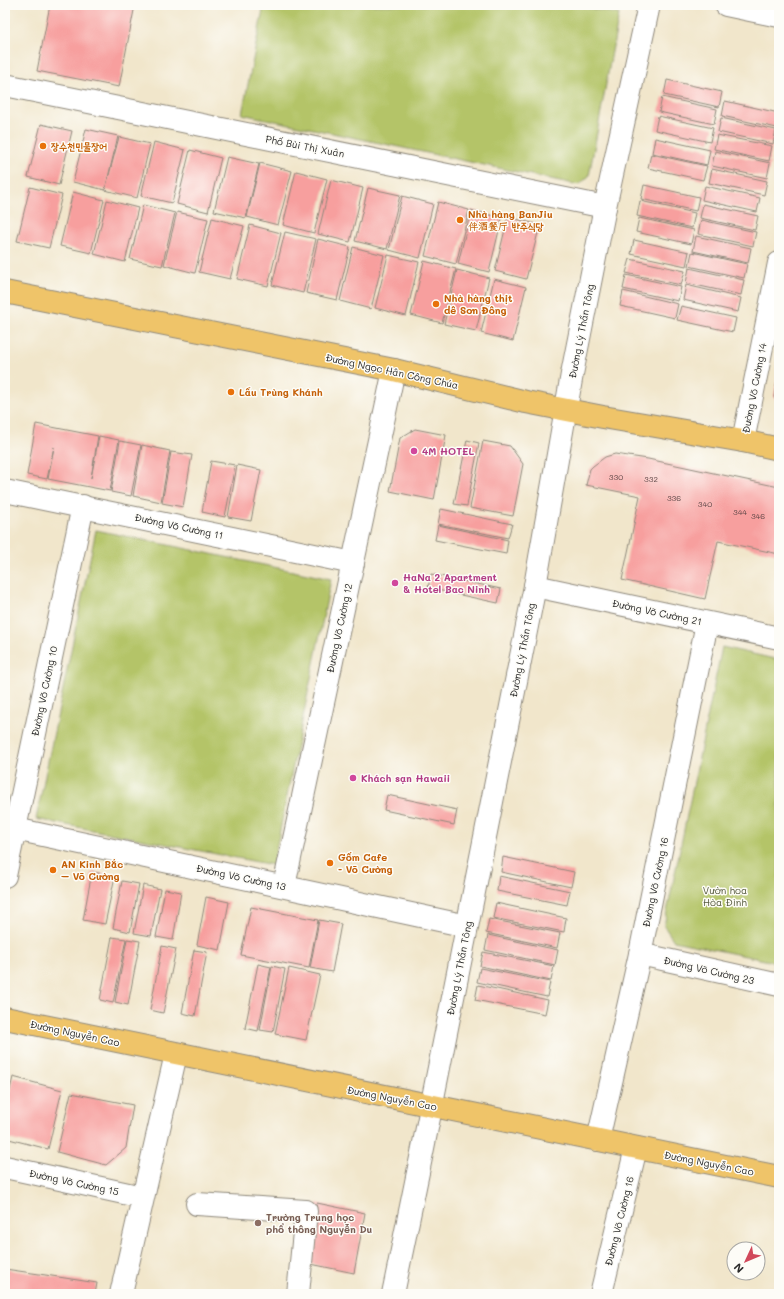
<svg xmlns="http://www.w3.org/2000/svg" width="784" height="1299" font-family="Mali,'LXGW WenKai TC','Poor Story',sans-serif">
  <style>
    .green { fill: #b4c467; stroke: #707849 }
    .building { fill: #f79f9e }
    .lines { fill: none; stroke-linecap: round; stroke-linejoin: round }
    .minor-casing { stroke: #8e887b; stroke-width: 24 }
    .major-casing { stroke: #8e887b; stroke-width: 24 }
    .minor { stroke: #fff; stroke-width: 22 }
    .major { stroke: #efc469; stroke-width: 22 }
    .food-dot { fill: #e8710a; stroke: #fdfcf7; stroke-width: 1.5 }
    .hotel-dot { fill: #d1479c; stroke: #fdfcf7; stroke-width: 1.5 }
    .education-dot { fill: #8d6e63; stroke: #fdfcf7; stroke-width: 1.5 }
    .labels { text-anchor: middle; dominant-baseline: central; stroke-width: 3; stroke-linejoin: round; paint-order: stroke }
    .number-label { font-size: 8px; fill: #5e4848 }
    .food-label { font-size: 10px; font-weight: bold; fill: #c56008; stroke: #fdfcf7; text-anchor: start }
    .street-label { font-size: 10px; fill: #2b2b2b; stroke: #fdfcf7 }
    .hotel-label { font-size: 10px; font-weight: bold; fill: #b23c85; stroke: #fdfcf7; text-anchor: start }
    .park-label { font-size: 10px; fill: #54593d; stroke: #fdfcf7 }
    .education-label { font-size: 10px; font-weight: bold; fill: #785e54; stroke: #fdfcf7; text-anchor: start }
  </style>
  <rect width="100%" height="100%" fill="#fdfcf7"/>
  <filter id="ink" filterUnits="userSpaceOnUse"><feTurbulence type="fractalNoise" baseFrequency=".025" numOctaves="2"/><feDisplacementMap in="SourceGraphic" scale="8" xChannelSelector="R" yChannelSelector="G"/><feConvolveMatrix kernelMatrix="1 2 1 2 8 2 1 2 1" color-interpolation-filters="sRGB"/></filter>
  <filter id="wash" filterUnits="userSpaceOnUse"><feTurbulence type="fractalNoise" baseFrequency=".012" numOctaves="4" result="noise"/><feDisplacementMap in="SourceGraphic" scale="16" xChannelSelector="R" yChannelSelector="G"/><feGaussianBlur stdDeviation="0.9" result="paint"/><feColorMatrix in="noise" values="0 0 0 0 0 0 0 0 0 0 0 0 0 0 0 0 0 1.4 0 .05"/><feComposite in="paint" operator="in"/></filter>
  <g filter="url(#wash)">
    <rect width="100%" height="100%" fill="#f1e6cb"/>
    <g class="green">
      <path d="M 264,5 L 574,5 L 619,14 L 589,176 L 579,185 L 242,114 Z"/>
      <path d="M 96,530 L 331,579 L 273,865 L 36,819 Z"/>
      <path d="M 722,647 L 779,660 L 779,963 L 674,941 L 664,926 Z"/>
    </g>
    <g id="blocks">
      <g class="building">
        <path d="M 50,5 L 135,5 L 119,87 L 37,71 Z"/>
        <path d="M 667,80 L 722,92 L 719,107 L 664,95 Z"/>
        <path d="M 662,97 L 717,109 L 714,124 L 659,112 Z"/>
        <path d="M 725,101 L 779,113 L 777,128 L 722,116 Z"/>
        <path d="M 658,116 L 713,128 L 710,142 L 655,130 Z"/>
        <path d="M 721,118 L 776,130 L 773,144 L 718,132 Z"/>
        <path d="M 41,124 L 72,131 L 59,185 L 28,177 Z"/>
        <path d="M 86,129 L 118,136 L 105,190 L 73,182 Z"/>
        <path d="M 717,135 L 772,146 L 769,161 L 714,149 Z"/>
        <path d="M 119,137 L 150,144 L 137,198 L 105,190 Z"/>
        <path d="M 655,138 L 710,150 L 707,165 L 652,153 Z"/>
        <path d="M 154,142 L 185,150 L 172,203 L 141,196 Z"/>
        <path d="M 190,150 L 221,158 L 208,212 L 177,204 Z"/>
        <path d="M 715,151 L 770,163 L 767,178 L 712,166 Z"/>
        <path d="M 651,154 L 707,166 L 703,180 L 648,168 Z"/>
        <path d="M 227,157 L 259,164 L 246,218 L 214,211 Z"/>
        <path d="M 260,163 L 292,171 L 278,225 L 247,217 Z"/>
        <path d="M 712,169 L 767,181 L 764,195 L 709,183 Z"/>
        <path d="M 296,171 L 327,179 L 314,233 L 283,225 Z"/>
        <path d="M 331,180 L 363,188 L 350,242 L 318,234 Z"/>
        <path d="M 644,185 L 699,197 L 696,211 L 641,199 Z"/>
        <path d="M 705,186 L 760,198 L 757,212 L 702,200 Z"/>
        <path d="M 30,187 L 62,195 L 49,248 L 17,241 Z"/>
        <path d="M 368,188 L 400,195 L 387,249 L 355,241 Z"/>
        <path d="M 73,192 L 104,200 L 91,253 L 60,246 Z"/>
        <path d="M 402,196 L 433,204 L 420,258 L 389,250 Z"/>
        <path d="M 107,200 L 138,208 L 125,262 L 94,254 Z"/>
        <path d="M 640,201 L 695,213 L 692,228 L 637,216 Z"/>
        <path d="M 438,202 L 469,210 L 456,264 L 425,256 Z"/>
        <path d="M 703,204 L 758,216 L 755,230 L 700,218 Z"/>
        <path d="M 143,205 L 175,213 L 162,266 L 130,259 Z"/>
        <path d="M 471,210 L 502,218 L 489,272 L 458,264 Z"/>
        <path d="M 177,212 L 208,219 L 195,273 L 164,265 Z"/>
        <path d="M 508,217 L 540,225 L 526,279 L 495,271 Z"/>
        <path d="M 212,218 L 244,226 L 230,279 L 199,272 Z"/>
        <path d="M 639,218 L 694,230 L 691,244 L 636,232 Z"/>
        <path d="M 701,220 L 756,232 L 753,246 L 698,234 Z"/>
        <path d="M 250,225 L 281,233 L 268,286 L 237,279 Z"/>
        <path d="M 285,232 L 316,239 L 303,293 L 272,285 Z"/>
        <path d="M 696,236 L 751,248 L 748,263 L 693,251 Z"/>
        <path d="M 318,239 L 350,247 L 337,300 L 306,293 Z"/>
        <path d="M 634,240 L 689,252 L 686,266 L 631,254 Z"/>
        <path d="M 353,247 L 384,255 L 371,309 L 340,301 Z"/>
        <path d="M 692,252 L 747,264 L 744,278 L 689,266 Z"/>
        <path d="M 388,255 L 419,262 L 406,316 L 375,308 Z"/>
        <path d="M 630,259 L 685,271 L 681,285 L 626,273 Z"/>
        <path d="M 424,261 L 456,269 L 442,323 L 411,315 Z"/>
        <path d="M 689,268 L 744,280 L 741,295 L 686,283 Z"/>
        <path d="M 457,270 L 489,278 L 476,331 L 444,324 Z"/>
        <path d="M 626,275 L 681,287 L 678,301 L 623,289 Z"/>
        <path d="M 494,279 L 526,287 L 513,341 L 481,333 Z"/>
        <path d="M 686,285 L 741,298 L 738,312 L 683,300 Z"/>
        <path d="M 623,291 L 678,304 L 675,318 L 620,306 Z"/>
        <path d="M 681,306 L 736,318 L 733,332 L 677,320 Z"/>
        <path d="M 778,374 L 779,374 L 779,406 L 774,397 Z"/>
        <path d="M 36,424 L 98,436 L 91,478 L 99,436 L 119,440 L 110,491 L 48,479 L 54,447 L 47,479 L 27,475 Z"/>
        <path d="M 415,429 L 446,435 L 434,500 L 390,491 L 400,438 Z"/>
        <path d="M 467,440 L 479,443 L 467,506 L 454,504 Z"/>
        <path d="M 120,441 L 141,445 L 131,496 L 111,492 Z"/>
        <path d="M 483,441 L 510,446 L 523,464 L 513,516 L 470,508 Z"/>
        <path d="M 142,445 L 170,451 L 161,502 L 133,496 Z"/>
        <path d="M 171,452 L 192,455 L 183,507 L 162,503 Z"/>
        <path d="M 615,454 L 648,459 L 779,487 L 779,554 L 718,541 L 705,599 L 622,580 L 640,496 L 586,485 L 590,469 L 593,466 L 605,457 Z"/>
        <path d="M 211,461 L 235,465 L 225,517 L 202,512 Z"/>
        <path d="M 237,465 L 261,470 L 251,521 L 228,517 Z"/>
        <path d="M 441,509 L 512,524 L 508,538 L 438,524 Z"/>
        <path d="M 438,525 L 508,540 L 506,554 L 435,540 Z"/>
        <path d="M 431,574 L 501,589 L 498,603 L 428,588 Z"/>
        <path d="M 387,795 L 457,810 L 454,825 L 384,810 Z"/>
        <path d="M 503,857 L 574,872 L 571,887 L 501,872 Z"/>
        <path d="M 92,872 L 115,876 L 105,924 L 83,920 Z"/>
        <path d="M 499,876 L 570,891 L 567,905 L 497,891 Z"/>
        <path d="M 122,881 L 139,884 L 130,932 L 113,928 Z"/>
        <path d="M 143,885 L 160,889 L 151,936 L 134,933 Z"/>
        <path d="M 165,889 L 181,892 L 173,940 L 156,937 Z"/>
        <path d="M 206,897 L 229,902 L 220,950 L 197,945 Z"/>
        <path d="M 496,903 L 566,918 L 564,932 L 493,918 Z"/>
        <path d="M 251,907 L 318,920 L 309,968 L 241,955 Z"/>
        <path d="M 489,919 L 560,933 L 557,948 L 486,933 Z"/>
        <path d="M 319,920 L 341,924 L 332,972 L 310,968 Z"/>
        <path d="M 488,935 L 558,950 L 555,965 L 485,950 Z"/>
        <path d="M 112,937 L 126,939 L 113,1003 L 100,1000 Z"/>
        <path d="M 127,939 L 140,941 L 128,1005 L 115,1002 Z"/>
        <path d="M 162,946 L 176,949 L 163,1013 L 150,1010 Z"/>
        <path d="M 194,950 L 207,952 L 195,1016 L 182,1013 Z"/>
        <path d="M 483,952 L 554,966 L 551,981 L 480,966 Z"/>
        <path d="M 258,964 L 271,967 L 258,1031 L 245,1028 Z"/>
        <path d="M 272,966 L 285,969 L 273,1032 L 260,1030 Z"/>
        <path d="M 289,968 L 320,975 L 306,1040 L 275,1034 Z"/>
        <path d="M 480,968 L 550,982 L 547,997 L 477,982 Z"/>
        <path d="M 478,985 L 548,1000 L 545,1014 L 475,1000 Z"/>
        <path d="M 13,1077 L 62,1090 L 48,1149 L 5,1138 L 5,1111 Z"/>
        <path d="M 71,1093 L 133,1105 L 126,1148 L 106,1165 L 57,1152 Z"/>
        <path d="M 317,1203 L 365,1213 L 354,1273 L 306,1263 Z"/>
        <path d="M 5,1269 L 39,1274 L 97,1283 L 95,1294 L 5,1294 Z"/>
      </g>
    </g>
  </g>
  <g filter="url(#ink)">
    <use href="#blocks" fill-opacity="0" stroke="#8e887b" stroke-width="1"/>
    <g class="lines">
      <defs>
        <g id="minor">
          <path d="M 726,5 L 779,16"/>
          <path d="M 5,85 L 605,207"/>
          <path d="M 743,441 L 779,263"/>
          <path d="M 5,491 L 353,563"/>
          <path d="M 535,586 L 779,638"/>
          <path d="M 15,829 L 467,926"/>
          <path d="M 5,876 L 83,506"/>
          <path d="M 284,886 L 394,370"/>
          <path d="M 640,954 L 779,985"/>
          <path d="M 598,1140 L 640,954 L 707,623"/>
          <path d="M 5,1167 L 142,1197"/>
          <path d="M 197,1204 L 306,1211 L 298,1294"/>
          <path d="M 121,1294 L 176,1054"/>
          <path d="M 393,1294 L 423,1148 L 535,586 L 572,374 L 605,207 L 649,5"/>
          <path d="M 601,1294 L 636,1148"/>
        </g>
        <g id="major">
          <path d="M 5,292 L 394,370 L 526,402 L 603,417 L 743,441 L 779,449"/>
          <path d="M 5,1018 L 779,1177"/>
        </g>
      </defs>
      <use href="#minor" class="minor-casing"/>
      <use href="#major" class="major-casing"/>
      <use href="#minor" class="minor"/>
      <use href="#major" class="major"/>
    </g>
  </g>
  <g class="food-dot">
    <circle cx="43" cy="146" r="4"/>
    <circle cx="460" cy="220" r="4"/>
    <circle cx="436" cy="304" r="4"/>
    <circle cx="231" cy="392" r="4"/>
    <circle cx="330" cy="863" r="4"/>
    <circle cx="53" cy="870" r="4"/>
  </g>
  <g class="hotel-dot">
    <circle cx="414" cy="451" r="4"/>
    <circle cx="395" cy="583" r="4"/>
    <circle cx="353" cy="778" r="4"/>
  </g>
  <circle class="education-dot" cx="258" cy="1223" r="4"/>
  <g class="labels">
    <g class="number-label">
      <text x="616" y="477">330</text>
      <text x="651" y="479">332</text>
      <text x="674" y="498">336</text>
      <text x="705" y="504">340</text>
      <text x="740" y="512">344</text>
      <text x="758" y="516">346</text>
    </g>
    <g class="food-label">
      <text x="51" y="146">장수천민물장어</text>
      <text x="468" y="214">Nhà hàng BanJiu<tspan x="468" dy="12">伴酒餐厅 반주식당</tspan></text>
      <text x="444" y="298">Nhà hàng thịt<tspan x="444" dy="12">dê Sơn Đông</tspan></text>
      <text x="239" y="392">Lẩu Trùng Khánh</text>
      <text x="338" y="857">Gốm Cafe<tspan x="338" dy="12">- Võ Cường</tspan></text>
      <text x="61" y="864">AN Kinh Bắc<tspan x="61" dy="12">– Võ Cường</tspan></text>
    </g>
    <g class="street-label">
      <text transform="translate(305 146) rotate(11)">Phố Bùi Thị Xuân</text>
      <text transform="translate(581 331) rotate(-79)">Đường Lý Thần Tông</text>
      <text transform="translate(392 371) rotate(12)">Đường Ngọc Hân Công Chúa</text>
      <text transform="translate(754 388) rotate(-79)">Đường Võ Cường 14</text>
      <text transform="translate(179 526) rotate(12)">Đường Võ Cường 11</text>
      <text transform="translate(657 612) rotate(12)">Đường Võ Cường 21</text>
      <text transform="translate(339 628) rotate(-78)">Đường Võ Cường 12</text>
      <text transform="translate(522 650) rotate(-79)">Đường Lý Thần Tông</text>
      <text transform="translate(44 691) rotate(-78)">Đường Võ Cường 10</text>
      <text transform="translate(241 877) rotate(12)">Đường Võ Cường 13</text>
      <text transform="translate(655 882) rotate(-78)">Đường Võ Cường 16</text>
      <text transform="translate(459 968) rotate(-79)">Đường Lý Thần Tông</text>
      <text transform="translate(709 970) rotate(13)">Đường Võ Cường 23</text>
      <text transform="translate(75 1033) rotate(12)">Đường Nguyễn Cao</text>
      <text transform="translate(392 1098) rotate(11)">Đường Nguyễn Cao</text>
      <text transform="translate(709 1163) rotate(11)">Đường Nguyễn Cao</text>
      <text transform="translate(74 1182) rotate(12)">Đường Võ Cường 15</text>
      <text transform="translate(619 1221) rotate(-76)">Đường Võ Cường 16</text>
    </g>
    <g class="hotel-label">
      <text x="422" y="451">4M HOTEL</text>
      <text x="403" y="577">HaNa 2 Apartment<tspan x="403" dy="12">&amp; Hotel Bac Ninh</tspan></text>
      <text x="361" y="778">Khách sạn Hawaii</text>
    </g>
    <g class="park-label">
      <text x="725" y="890">Vườn hoa<tspan x="725" dy="12">Hòa Đình</tspan></text>
    </g>
    <g class="education-label">
      <text x="266" y="1217">Trường Trung học<tspan x="266" dy="12">phổ thông Nguyễn Du</tspan></text>
    </g>
  </g>
  <rect width="784" height="1299" fill="none" stroke="#fdfcf7" stroke-width="20"/>
  <g transform="translate(746 1261) rotate(226)"><circle r="19" fill="#fdfcf7" stroke="#a9a8a5"/>
  <path d="M0-3L7 15L0 10L-7 15Z" fill="#d1495b"/>
  <text y="-6" font-size="11" font-weight="bold" text-anchor="middle" fill="#2b2b2b">N</text>
  </g>
</svg>
